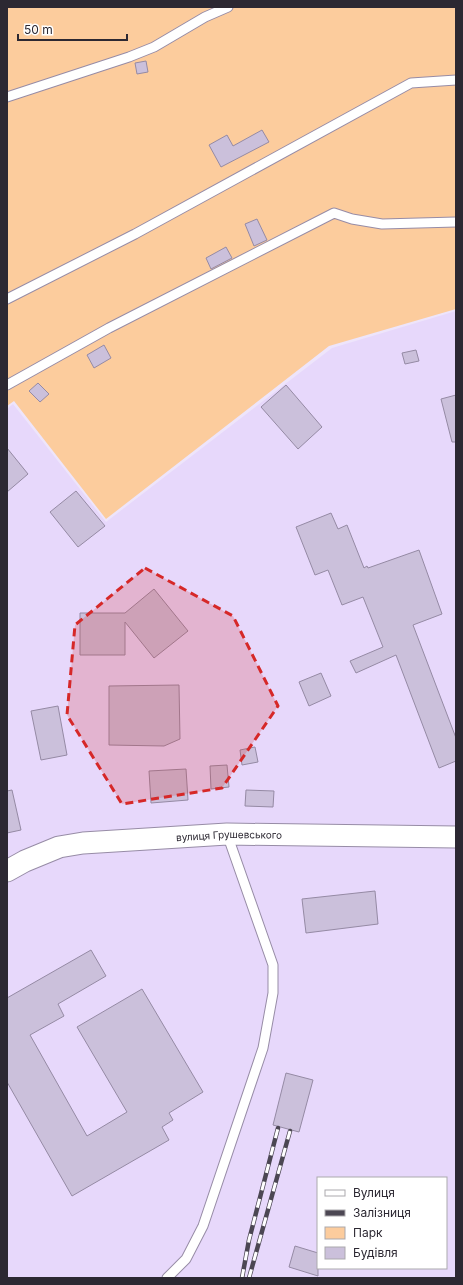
<svg xmlns="http://www.w3.org/2000/svg" width="463" height="1285" font-family="Inter,sans-serif">
  <style>
    .built { fill: #e7d8fb; fill-rule: evenodd }
    .green { fill: #fccc9d }
    .building { fill: #cbc0db; stroke: #958aa4 }
    .lines { fill: none; stroke-linecap: round; stroke-linejoin: round }
    .service-casing { stroke: #978ca6; stroke-width: 11 }
    .tertiary-casing { stroke: #978ca6; stroke-width: 23 }
    .service { stroke: #fff; stroke-width: 9 }
    .tertiary { stroke: #fff; stroke-width: 21 }
    .rail-casing { stroke: #4c4753; stroke-width: 4.5 }
    .rail { stroke: #fff; stroke-width: 3; stroke-dasharray: 9; stroke-linecap: butt }
    .marked { fill: #d62828; fill-opacity: 0.2; stroke: #d62828; stroke-width: 3; stroke-dasharray: 8 5; stroke-linejoin: round }
    .labels { text-anchor: middle; dominant-baseline: central; stroke-width: 4; stroke-linejoin: round; paint-order: stroke }
    .street-label { font-size: 10px; fill: #2c2832; stroke: #fff }
  </style>
  <rect width="100%" height="100%" fill="#eee5fb"/>
  <path class="built" d="M 456,311 L 456,1278 L 7,1278 L 7,409 L 13,404 L 106,522 L 332,348 ZM 318,1178 L 446,1178 L 446,1268 L 318,1268 Z"/>
  <path class="green" d="M 7,7 L 456,7 L 456,309 L 329,346 L 106,519 L 14,401 L 7,406 Z"/>
  <g class="building">
    <path d="M 146,61 L 148,72 L 137,74 L 135,63 Z"/>
    <path d="M 262,130 L 269,142 L 221,167 L 209,145 L 227,135 L 233,146 Z"/>
    <path d="M 257,219 L 267,240 L 254,246 L 245,224 Z"/>
    <path d="M 226,247 L 232,258 L 211,269 L 206,258 Z"/>
    <path d="M 104,345 L 111,358 L 94,368 L 87,355 Z"/>
    <path d="M 416,350 L 419,361 L 405,364 L 402,353 Z"/>
    <path d="M 38,383 L 49,394 L 40,402 L 29,391 Z"/>
    <path d="M 286,385 L 322,427 L 298,449 L 261,407 Z"/>
    <path d="M 456,395 L 456,442 L 452,442 L 441,399 Z"/>
    <path d="M 7,448 L 28,474 L 7,492 Z"/>
    <path d="M 76,491 L 105,526 L 78,547 L 50,512 Z"/>
    <path d="M 331,513 L 338,529 L 347,525 L 364,568 L 367,566 L 368,568 L 419,550 L 442,614 L 413,625 L 456,738 L 456,761 L 439,768 L 396,655 L 356,673 L 350,661 L 383,647 L 363,597 L 342,605 L 328,570 L 315,575 L 296,527 Z"/>
    <path d="M 154,589 L 188,631 L 154,658 L 125,622 L 125,655 L 80,655 L 80,613 L 125,613 Z"/>
    <path d="M 321,673 L 331,696 L 309,706 L 299,682 Z"/>
    <path d="M 179,685 L 180,739 L 164,746 L 109,745 L 109,686 Z"/>
    <path d="M 58,706 L 67,755 L 41,760 L 31,711 Z"/>
    <path d="M 255,747 L 258,762 L 242,765 L 240,750 Z"/>
    <path d="M 227,765 L 229,787 L 211,789 L 210,766 Z"/>
    <path d="M 186,769 L 188,800 L 151,803 L 149,771 Z"/>
    <path d="M 12,790 L 21,830 L 7,833 L 7,791 Z"/>
    <path d="M 246,790 L 274,791 L 273,807 L 245,806 Z"/>
    <path d="M 375,891 L 378,924 L 306,933 L 302,899 Z"/>
    <path d="M 91,950 L 106,976 L 58,1004 L 64,1016 L 30,1035 L 87,1136 L 127,1112 L 77,1027 L 142,989 L 203,1092 L 169,1113 L 173,1120 L 162,1127 L 169,1140 L 72,1196 L 7,1082 L 7,998 Z"/>
    <path d="M 286,1073 L 313,1080 L 299,1132 L 273,1125 Z"/>
    <path d="M 295,1246 L 318,1253 L 318,1276 L 289,1267 Z"/>
  </g>
  <g class="lines">
    <defs>
      <g id="service">
        <path d="M 7,97 L 129,57 L 154,47 L 205,17 L 228,7"/>
        <path d="M 7,299 L 135,234 L 411,83 L 456,80"/>
        <path d="M 7,385 L 109,328 L 334,213 L 352,219 L 382,224 L 456,222"/>
        <path d="M 167,1278 L 186,1259 L 203,1226 L 263,1048 L 273,993 L 273,965 L 227,834"/>
      </g>
      <g id="tertiary">
        <path id="s1" d="M 7,871 L 25,861 L 59,847 L 83,843 L 227,834 L 456,837"/>
      </g>
    </defs>
    <use href="#service" class="service-casing"/>
    <use href="#tertiary" class="tertiary-casing"/>
    <use href="#service" class="service"/>
    <use href="#tertiary" class="tertiary"/>
    <defs>
      <g id="rail">
        <path d="M 242,1278 L 249,1240 L 278,1128"/>
        <path d="M 249,1278 L 290,1131"/>
      </g>
    </defs>
    <use href="#rail" class="rail-casing"/>
    <use href="#rail" class="rail"/>
  </g>
  <path class="marked" d="M 145,568 L 233,616 L 278,706 L 222,788 L 122,804 L 67,715 L 75,625 Z"/>
  <g class="labels">
    <g class="street-label">
      <text stroke="none"><textPath href="#s1" startOffset="228">вулиця Грушевського</textPath></text>
    </g>
  </g>
  <rect width="463" height="1285" fill="none" stroke="#2c2832" stroke-width="16"/>
  <rect x="317" y="1177" width="130" height="92" fill="#ffffff" stroke="#aba9ad"/>
  <rect x="325" y="1190" width="20" height="6" fill="#ffffff" stroke="#aba9ad"/>
  <text x="353" y="1197" font-size="12" fill="#2c2832">Вулиця</text>
  <rect x="325" y="1210" width="20" height="6" fill="#4c4753" stroke="#aba9ad"/>
  <text x="353" y="1217" font-size="12" fill="#2c2832">Залізниця</text>
  <rect x="325" y="1227" width="20" height="12" fill="#fccc9d" stroke="#aba9ad"/>
  <text x="353" y="1237" font-size="12" fill="#2c2832">Парк</text>
  <rect x="325" y="1247" width="20" height="12" fill="#cbc0db" stroke="#aba9ad"/>
  <text x="353" y="1257" font-size="12" fill="#2c2832">Будівля</text>
  <path d="M18 34v6h109v-6" fill="none" stroke="#2c2832" stroke-width="2"/>
  <text x="24" y="34" font-size="12" fill="#2c2832" stroke="#ffffff" stroke-width="3" paint-order="stroke">50 m</text>
</svg>
